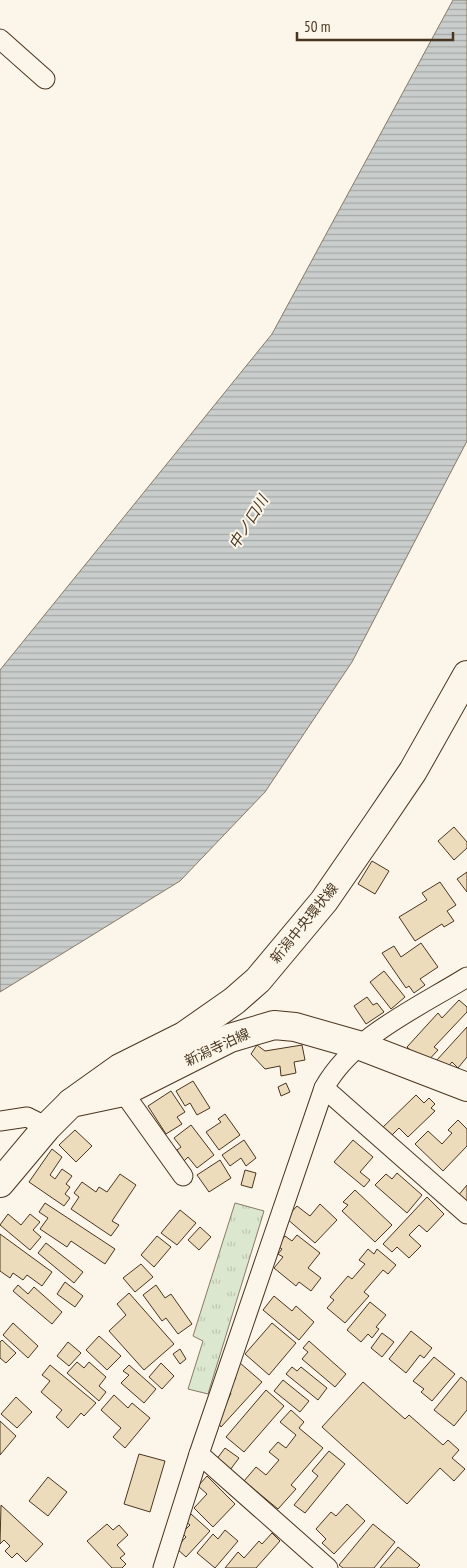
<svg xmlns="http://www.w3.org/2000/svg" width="467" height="1568" font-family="'PT Sans Narrow','Noto Sans JP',sans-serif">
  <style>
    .park { fill: url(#park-tufts); stroke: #887966 }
    .water { fill: url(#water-rules); stroke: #887966 }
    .building { fill: #ecdcbc; stroke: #4a3520 }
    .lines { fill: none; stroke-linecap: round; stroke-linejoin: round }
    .minor-casing { stroke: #4a3520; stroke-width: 21 }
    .primary-casing { stroke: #4a3520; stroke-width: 30 }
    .minor { stroke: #fbf6e9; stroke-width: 19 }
    .primary { stroke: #fbf6e9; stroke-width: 28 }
    .labels { text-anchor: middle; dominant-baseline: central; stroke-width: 4; stroke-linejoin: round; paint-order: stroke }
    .street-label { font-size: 14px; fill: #4a3520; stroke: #fbf6e9 }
    .water-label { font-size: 15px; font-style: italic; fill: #4a3520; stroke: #fbf6e9 }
  </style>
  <defs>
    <pattern id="park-tufts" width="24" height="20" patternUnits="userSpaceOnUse" patternTransform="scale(1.25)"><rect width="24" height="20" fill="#dce7d0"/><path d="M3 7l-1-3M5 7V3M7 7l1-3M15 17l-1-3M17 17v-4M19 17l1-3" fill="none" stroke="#bec7b2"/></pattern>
    <pattern id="water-rules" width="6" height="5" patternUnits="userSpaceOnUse" patternTransform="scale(1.25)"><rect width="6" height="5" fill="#c9cecd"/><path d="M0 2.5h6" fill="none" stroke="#a5a8a6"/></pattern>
  </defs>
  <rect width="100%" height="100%" fill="#fbf6e9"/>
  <path class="park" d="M 235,1203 L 264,1211 L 208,1394 L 188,1389 L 203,1341 L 193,1336 Z"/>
  <path class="water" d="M 453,0 L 467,0 L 467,441 L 352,662 L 265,792 L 180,881 L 0,992 L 0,670 L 272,334 Z"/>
  <g class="building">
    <path d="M 454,827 L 467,842 L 467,848 L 454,860 L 438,841 Z"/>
    <path d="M 372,861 L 389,871 L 375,894 L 358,884 Z"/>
    <path d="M 467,872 L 467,892 L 457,879 Z"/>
    <path d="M 440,882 L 456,905 L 447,911 L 454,921 L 444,927 L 442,924 L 415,941 L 399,917 L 427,900 L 422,893 Z"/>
    <path d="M 421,943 L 438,967 L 420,979 L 425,985 L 414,993 L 409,986 L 406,988 L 382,953 L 394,946 L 401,957 Z"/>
    <path d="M 384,971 L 405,997 L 391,1009 L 370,982 Z"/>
    <path d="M 367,997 L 373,1005 L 377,1003 L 384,1012 L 366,1024 L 354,1006 Z"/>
    <path d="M 459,1000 L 467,1007 L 467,1012 L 434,1047 L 438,1050 L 425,1064 L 407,1047 L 438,1013 L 442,1018 Z"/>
    <path d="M 467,1027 L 467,1057 L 458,1068 L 452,1062 L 446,1069 L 436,1061 Z"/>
    <path d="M 257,1045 L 265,1051 L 302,1045 L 305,1060 L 294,1062 L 296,1073 L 281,1076 L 280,1066 L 265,1069 L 251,1054 Z"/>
    <path d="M 193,1081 L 210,1108 L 197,1115 L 190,1103 L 185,1106 L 176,1091 Z"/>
    <path d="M 286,1083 L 290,1092 L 281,1096 L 278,1087 Z"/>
    <path d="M 171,1091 L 185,1112 L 177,1117 L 182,1124 L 166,1134 L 148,1106 Z"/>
    <path d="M 416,1095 L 424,1103 L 429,1098 L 435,1104 L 431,1108 L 435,1111 L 408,1137 L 399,1128 L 389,1138 L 381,1129 Z"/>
    <path d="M 225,1114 L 240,1135 L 219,1150 L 206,1132 L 221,1122 L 218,1119 Z"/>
    <path d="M 458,1120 L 467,1129 L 467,1146 L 443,1171 L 415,1144 L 428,1131 L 442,1144 L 452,1133 L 448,1130 Z"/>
    <path d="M 191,1125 L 214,1155 L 197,1168 L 188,1157 L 184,1161 L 177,1150 L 181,1147 L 174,1138 Z"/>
    <path d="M 75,1130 L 92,1146 L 76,1162 L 59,1145 Z"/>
    <path d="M 244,1140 L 256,1158 L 246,1166 L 241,1158 L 230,1166 L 222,1155 Z"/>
    <path d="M 353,1140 L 373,1157 L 360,1172 L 370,1180 L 364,1187 L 334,1162 Z"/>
    <path d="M 52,1149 L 62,1157 L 50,1175 L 55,1179 L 62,1169 L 72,1176 L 66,1184 L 70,1187 L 65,1194 L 70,1198 L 64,1206 L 29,1182 Z"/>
    <path d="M 220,1160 L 231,1178 L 209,1192 L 197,1175 Z"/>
    <path d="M 245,1170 L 256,1173 L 252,1188 L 241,1185 Z"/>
    <path d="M 397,1173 L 422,1195 L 407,1213 L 375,1185 L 386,1174 L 392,1179 Z"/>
    <path d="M 120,1174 L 136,1185 L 112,1221 L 119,1225 L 111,1236 L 71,1209 L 79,1197 L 74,1193 L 82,1182 L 96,1192 L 99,1187 L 107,1192 Z"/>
    <path d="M 467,1185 L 467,1206 L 457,1197 Z"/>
    <path d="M 355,1190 L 392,1225 L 375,1242 L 342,1211 L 348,1205 L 343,1202 Z"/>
    <path d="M 427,1197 L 444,1214 L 427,1232 L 419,1225 L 409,1235 L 421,1246 L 409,1258 L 397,1247 L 392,1252 L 383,1244 Z"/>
    <path d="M 45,1203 L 115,1249 L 105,1264 L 71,1241 L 67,1247 L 40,1229 L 48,1218 L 39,1212 Z"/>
    <path d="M 320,1204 L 337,1220 L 315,1243 L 286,1218 L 297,1206 L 310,1216 Z"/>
    <path d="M 180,1210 L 196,1223 L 177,1245 L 161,1233 Z"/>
    <path d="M 8,1214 L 21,1225 L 30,1214 L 40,1222 L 33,1230 L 41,1237 L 30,1250 L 0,1225 Z"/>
    <path d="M 200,1227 L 211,1237 L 199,1250 L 188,1240 Z"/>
    <path d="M 0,1234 L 52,1272 L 42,1286 L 27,1275 L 23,1280 L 13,1273 L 10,1278 L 0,1271 Z"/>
    <path d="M 297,1235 L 320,1253 L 308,1268 L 321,1278 L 311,1291 L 299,1282 L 296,1286 L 274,1268 L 283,1257 L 278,1254 L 282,1249 L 277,1246 L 285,1236 L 292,1241 Z"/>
    <path d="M 157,1236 L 171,1247 L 154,1267 L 141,1255 Z"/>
    <path d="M 46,1243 L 83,1272 L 74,1283 L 38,1253 Z"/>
    <path d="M 368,1249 L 374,1254 L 377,1249 L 396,1265 L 388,1274 L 383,1270 L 364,1292 L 369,1296 L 345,1323 L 327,1308 L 334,1300 L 330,1297 L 348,1276 L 352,1279 L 365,1264 L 359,1260 Z"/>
    <path d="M 141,1264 L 153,1277 L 135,1292 L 123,1278 Z"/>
    <path d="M 65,1282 L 83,1296 L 75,1307 L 57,1294 Z"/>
    <path d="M 18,1285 L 28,1294 L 34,1287 L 62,1312 L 52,1324 L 13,1291 Z"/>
    <path d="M 156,1285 L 165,1298 L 171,1294 L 192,1324 L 178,1334 L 166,1318 L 162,1321 L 143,1295 Z"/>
    <path d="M 129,1293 L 174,1344 L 144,1370 L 109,1331 L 126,1315 L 117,1304 Z"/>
    <path d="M 274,1296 L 292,1311 L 296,1306 L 314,1322 L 299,1340 L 263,1310 Z"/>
    <path d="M 370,1302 L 386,1315 L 376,1327 L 379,1329 L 372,1338 L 368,1334 L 361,1342 L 347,1330 Z"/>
    <path d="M 13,1323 L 38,1346 L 28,1358 L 3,1335 Z"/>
    <path d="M 272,1323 L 296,1343 L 269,1375 L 245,1354 Z"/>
    <path d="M 411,1331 L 432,1348 L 424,1358 L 420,1355 L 406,1373 L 389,1359 Z"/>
    <path d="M 382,1333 L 394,1342 L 382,1357 L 371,1348 Z"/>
    <path d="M 99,1336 L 121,1356 L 107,1370 L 86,1350 Z"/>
    <path d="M 2,1340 L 16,1353 L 6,1363 L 0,1358 L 0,1342 Z"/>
    <path d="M 309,1341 L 346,1374 L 335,1387 L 302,1359 L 308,1352 L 303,1348 Z"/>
    <path d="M 68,1342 L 81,1353 L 69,1366 L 57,1356 Z"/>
    <path d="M 180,1349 L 186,1359 L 180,1364 L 173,1354 Z"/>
    <path d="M 434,1357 L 455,1374 L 432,1401 L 421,1392 L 424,1389 L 413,1381 Z"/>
    <path d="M 77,1362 L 84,1368 L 89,1362 L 106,1377 L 99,1386 L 106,1392 L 99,1401 L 67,1373 Z"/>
    <path d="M 161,1363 L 174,1376 L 162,1389 L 149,1377 Z"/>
    <path d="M 240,1363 L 262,1382 L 221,1427 L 218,1422 L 231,1393 L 227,1390 L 236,1378 L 232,1374 Z"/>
    <path d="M 50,1365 L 96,1403 L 84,1416 L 81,1413 L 68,1428 L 56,1417 L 62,1410 L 41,1392 L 50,1381 L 42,1375 Z"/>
    <path d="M 129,1365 L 156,1389 L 144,1403 L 121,1383 L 129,1375 L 123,1371 Z"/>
    <path d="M 292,1367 L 297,1371 L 301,1367 L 327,1388 L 318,1400 L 286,1374 Z"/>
    <path d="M 461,1377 L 467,1382 L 467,1410 L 454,1426 L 434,1410 Z"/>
    <path d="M 283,1380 L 309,1401 L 300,1412 L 274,1391 Z"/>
    <path d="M 363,1382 L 405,1419 L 409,1415 L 443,1445 L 448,1440 L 459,1450 L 452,1458 L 465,1469 L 454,1481 L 440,1468 L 407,1504 L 322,1427 Z"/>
    <path d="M 266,1390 L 284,1406 L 244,1452 L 226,1437 Z"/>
    <path d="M 114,1395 L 128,1408 L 132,1403 L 150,1418 L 125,1448 L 113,1437 L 121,1428 L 101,1410 Z"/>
    <path d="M 16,1397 L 32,1412 L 17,1428 L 1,1414 Z"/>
    <path d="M 291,1410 L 304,1422 L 299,1428 L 323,1448 L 291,1485 L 296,1489 L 278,1509 L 244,1481 L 256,1467 L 266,1475 L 279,1460 L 269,1452 L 278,1442 L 286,1448 L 296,1435 L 280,1422 Z"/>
    <path d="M 0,1421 L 16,1436 L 0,1455 Z"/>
    <path d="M 225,1448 L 239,1458 L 230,1470 L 216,1460 Z"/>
    <path d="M 329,1451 L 345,1464 L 305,1513 L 294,1505 L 318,1476 L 312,1471 Z"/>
    <path d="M 139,1454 L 165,1461 L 150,1512 L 124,1504 Z"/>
    <path d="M 207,1476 L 235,1504 L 213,1527 L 194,1508 L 207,1494 L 198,1486 Z"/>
    <path d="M 48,1477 L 67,1492 L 48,1516 L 29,1501 Z"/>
    <path d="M 347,1504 L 365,1521 L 334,1554 L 322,1543 L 326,1539 L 316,1529 L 331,1512 L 336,1516 Z"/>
    <path d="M 1,1505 L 43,1544 L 26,1562 L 17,1553 L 12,1558 L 5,1551 L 10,1546 L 4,1540 L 0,1544 Z"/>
    <path d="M 191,1514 L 210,1531 L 186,1557 L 176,1548 L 186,1537 L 182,1533 L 190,1525 L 185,1521 Z"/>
    <path d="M 107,1524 L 113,1530 L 119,1525 L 128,1535 L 117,1545 L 125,1554 L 120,1558 L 126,1564 L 122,1568 L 112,1568 L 87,1541 Z"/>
    <path d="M 373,1524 L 395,1542 L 374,1568 L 343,1568 L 339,1565 Z"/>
    <path d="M 225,1530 L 238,1541 L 215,1568 L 197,1553 L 213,1534 L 218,1539 Z"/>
    <path d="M 272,1533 L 280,1541 L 256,1568 L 225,1568 L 238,1552 L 244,1558 L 259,1541 L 262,1544 Z"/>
    <path d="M 398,1547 L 420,1565 L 417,1568 L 380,1568 Z"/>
  </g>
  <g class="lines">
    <defs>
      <g id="minor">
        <path d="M 0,39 L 45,79"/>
        <path d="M 324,1088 L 467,1214"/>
        <path d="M 123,1092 L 183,1176"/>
        <path d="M 0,1121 L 27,1117 L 47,1127"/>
        <path d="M 199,1454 L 328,1568"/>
        <path d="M 163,1568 L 199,1454 L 324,1088 C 353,1036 417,1008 467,977"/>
      </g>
      <g id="primary">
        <path d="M 71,1103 L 120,1068 L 184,1036 L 234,1001 L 258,980 L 324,901 L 375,827 L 413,771 L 467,675"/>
        <path d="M 0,1183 L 47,1127 L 71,1103 L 123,1092 L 230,1038 L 274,1025 L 295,1027 L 358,1045 L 467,1087"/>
      </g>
    </defs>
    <use href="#minor" class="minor-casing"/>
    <use href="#primary" class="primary-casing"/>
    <use href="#minor" class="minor"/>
    <use href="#primary" class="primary"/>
  </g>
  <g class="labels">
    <g class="street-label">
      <text transform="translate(304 923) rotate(-51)">新潟中央環状線</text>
      <text transform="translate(217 1047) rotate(-25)">新潟寺泊線</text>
    </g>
    <g class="water-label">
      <text transform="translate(248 522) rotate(-58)">中ノ口川</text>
    </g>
  </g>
  <path d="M297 32v8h156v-8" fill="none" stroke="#4a3520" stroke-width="2.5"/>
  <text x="304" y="32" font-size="15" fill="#4a3520" stroke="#fbf6e9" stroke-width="4" paint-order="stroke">50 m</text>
</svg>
